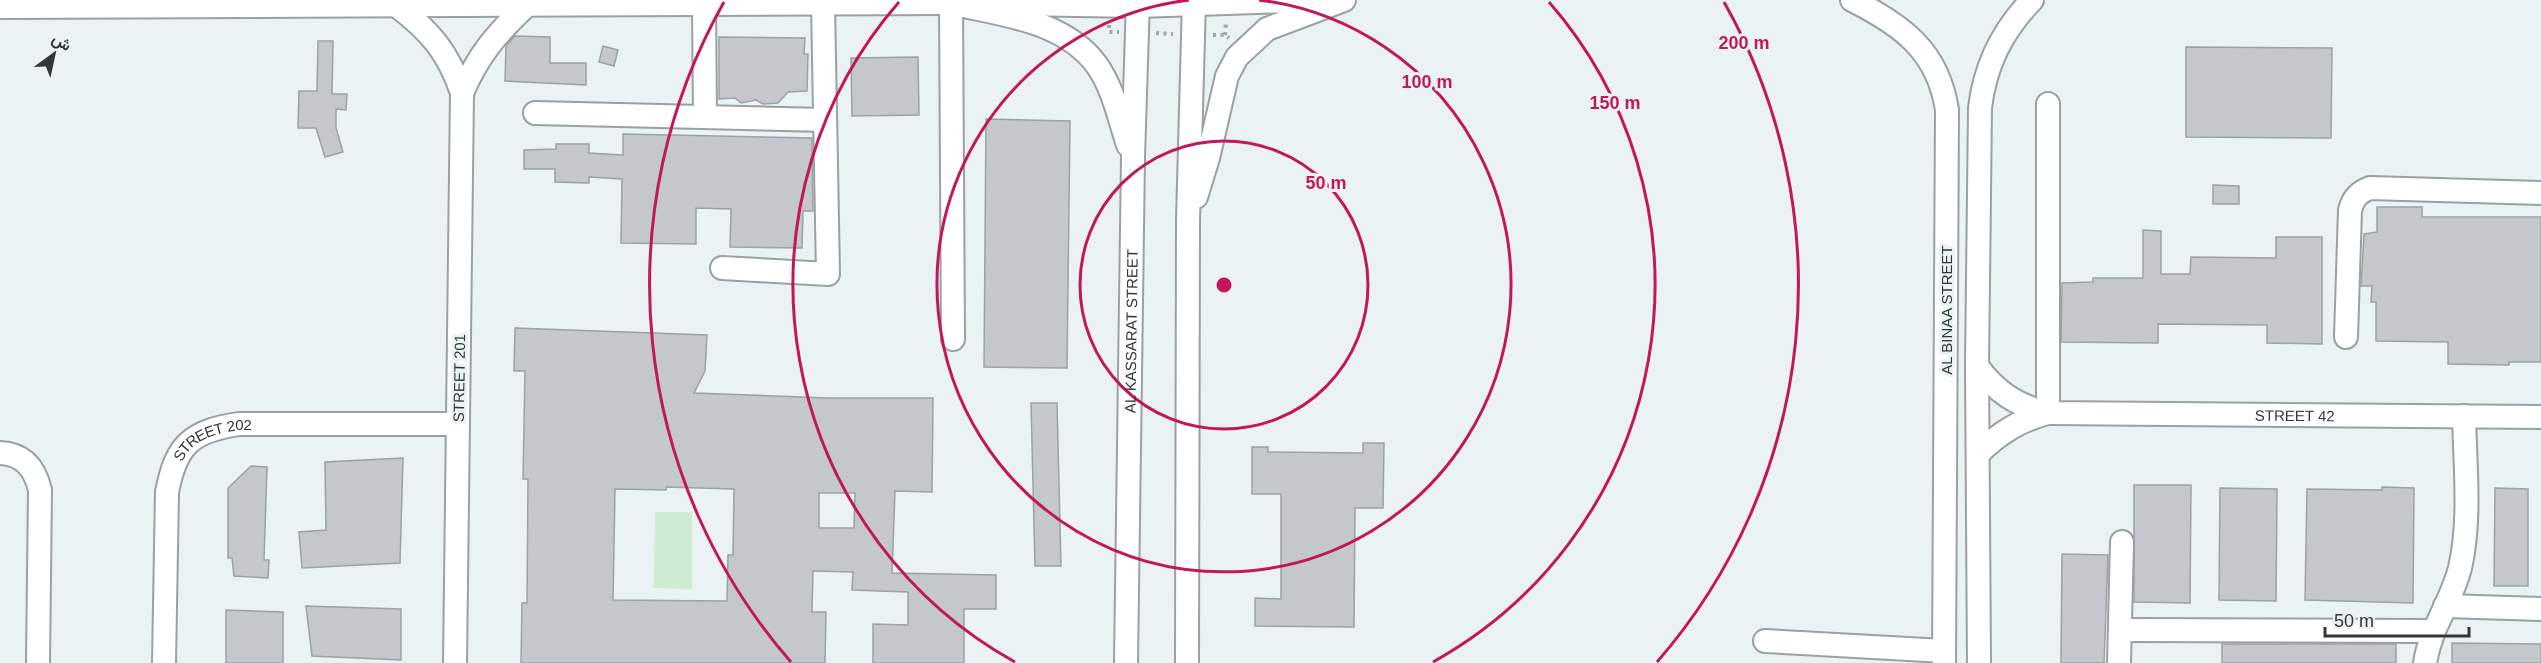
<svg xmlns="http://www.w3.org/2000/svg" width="2541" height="663" font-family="Arial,Vazirmatn,sans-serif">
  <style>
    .green { fill: #ceecd2 }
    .building { fill: #c4c8cd; stroke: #9ca1a5; stroke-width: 1.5; fill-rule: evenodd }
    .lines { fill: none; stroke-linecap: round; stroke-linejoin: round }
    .minor-casing { stroke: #9aa1a2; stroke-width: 26 }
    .path { stroke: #a1a6a8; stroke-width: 4; stroke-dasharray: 3 4.5; stroke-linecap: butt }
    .minor { stroke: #fff; stroke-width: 22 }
    .ring { fill: none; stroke: #c2185b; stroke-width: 3 }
    .labels { text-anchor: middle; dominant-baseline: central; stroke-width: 6; stroke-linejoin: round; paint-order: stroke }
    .street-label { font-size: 15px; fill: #333637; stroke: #ebf2f4 }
    .centre { fill: #c2185b; stroke: #ebf2f4; stroke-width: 3 }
    .ring-label { font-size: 18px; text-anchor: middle; font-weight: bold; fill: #c2185b; stroke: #ebf2f4; stroke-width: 6; stroke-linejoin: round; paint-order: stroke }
  </style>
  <rect width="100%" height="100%" fill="#ebf2f4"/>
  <path class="green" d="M 655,512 L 692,512 L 692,589 L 654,588 Z"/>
  <g class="building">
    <path d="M 515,36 L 550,37 L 550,63 L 586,63 L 586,85 L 505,81 L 506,46 Z"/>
    <path d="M 719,37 L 805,38 L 804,54 L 808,54 L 807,91 L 788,92 L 778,103 L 763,104 L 756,100 L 741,103 L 735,98 L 719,99 Z"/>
    <path d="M 318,41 L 333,41 L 332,94 L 347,94 L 346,110 L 336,109 L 336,128 L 343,152 L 325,157 L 316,128 L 298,128 L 299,91 L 317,91 Z"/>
    <path d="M 603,46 L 618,50 L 614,66 L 599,62 Z"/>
    <path d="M 2186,47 L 2332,48 L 2331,138 L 2186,137 Z"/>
    <path d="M 918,57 L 919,115 L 852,116 L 851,58 Z"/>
    <path d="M 986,119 L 1070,121 L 1067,368 L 984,367 Z"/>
    <path d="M 623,134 L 812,138 L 813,211 L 803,211 L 802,248 L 730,247 L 731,209 L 696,208 L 696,244 L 621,243 L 622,179 L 589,177 L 589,183 L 555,182 L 555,169 L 524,169 L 524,150 L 556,149 L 556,144 L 589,144 L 589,153 L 623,155 Z"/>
    <path d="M 2213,185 L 2239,186 L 2239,204 L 2213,204 Z"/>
    <path d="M 2377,207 L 2422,207 L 2422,217 L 2541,217 L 2541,362 L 2509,362 L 2509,365 L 2448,364 L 2448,342 L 2376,341 L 2376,302 L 2371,302 L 2372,286 L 2361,286 L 2364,234 L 2377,232 Z"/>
    <path d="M 2143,230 L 2161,231 L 2161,274 L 2190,274 L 2191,257 L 2276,258 L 2276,237 L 2322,237 L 2322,344 L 2267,343 L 2267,325 L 2158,324 L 2158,343 L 2061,342 L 2062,283 L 2093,282 L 2093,278 L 2143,278 Z"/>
    <path d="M 515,328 L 707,335 L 705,371 L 694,393 L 828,398 L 933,398 L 932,492 L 895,491 L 892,573 L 996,575 L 996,609 L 964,609 L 964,663 L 873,663 L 873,624 L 908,625 L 908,592 L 852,590 L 853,572 L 813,571 L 812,612 L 826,612 L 825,663 L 521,663 L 522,603 L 527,603 L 528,479 L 523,479 L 525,371 L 514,371 ZM 666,487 L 734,489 L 733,555 L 728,555 L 727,601 L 613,600 L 615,489 L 666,490 ZM 819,493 L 855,493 L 854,528 L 819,528 Z"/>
    <path d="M 1031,403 L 1057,403 L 1061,566 L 1035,566 Z"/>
    <path d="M 1363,443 L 1384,443 L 1383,508 L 1355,508 L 1354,627 L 1255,626 L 1255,598 L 1281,599 L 1281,494 L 1252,494 L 1252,447 L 1268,447 L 1268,452 L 1363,453 Z"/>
    <path d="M 403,458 L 400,563 L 302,568 L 299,532 L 326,530 L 325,462 Z"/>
    <path d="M 251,466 L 267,467 L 264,560 L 269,560 L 268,578 L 234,576 L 232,558 L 228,558 L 228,488 Z"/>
    <path d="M 2134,485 L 2191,485 L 2190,603 L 2134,602 Z"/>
    <path d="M 2382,487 L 2414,488 L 2413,603 L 2305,600 L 2307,489 L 2382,490 Z"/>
    <path d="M 2220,488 L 2277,489 L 2276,601 L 2219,600 Z"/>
    <path d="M 2495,488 L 2528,489 L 2528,586 L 2494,586 Z"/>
    <path d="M 2062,554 L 2108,555 L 2104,663 L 2061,663 Z"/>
    <path d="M 306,606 L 401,609 L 401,660 L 312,656 Z"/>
    <path d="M 226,610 L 283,612 L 283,663 L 226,663 Z"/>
    <path d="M 2452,643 L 2541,644 L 2541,663 L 2452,663 Z"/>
    <rect x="2222" y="644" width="174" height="19"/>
  </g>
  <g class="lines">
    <defs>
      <g id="minor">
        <path d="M 1852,0 C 1902,25 1938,51 1947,110 L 1944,663"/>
        <path d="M 704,4 L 705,117"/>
        <path d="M 397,6 C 431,32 448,52 462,93 L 455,663"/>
        <path d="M 0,7 L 951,3 L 1138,6 L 1321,0"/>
        <path d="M 462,93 C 478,55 497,33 527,5"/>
        <path d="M 2048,104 L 2048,413"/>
        <path d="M 535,113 L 825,120"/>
        <path d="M 1196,197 L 1208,158 L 1227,76 L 1237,57 L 1267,29 L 1344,0"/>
        <path d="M 722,268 L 828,274 L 823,4"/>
        <path d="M 2346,337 L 2350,210 C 2353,198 2359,192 2370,188 L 2541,193"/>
        <path d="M 953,339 L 951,3 C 1001,15 1063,20 1096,64 C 1113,87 1119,118 1128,145"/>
        <path id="s1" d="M 1977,366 C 1996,392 2017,406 2048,413 L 2541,417"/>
        <path d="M 0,453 C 24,454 35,469 40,490 L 38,663"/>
        <path d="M 1978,454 C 1999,433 2020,420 2048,413"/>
        <path d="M 2445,606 L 2541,609"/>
        <path d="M 2120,630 L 2432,631"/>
        <path d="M 1765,641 L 1944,651"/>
        <path id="s2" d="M 164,663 L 167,492 C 176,445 191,431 239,424 L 458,424"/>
        <path id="s3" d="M 1126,663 L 1133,157 L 1138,0"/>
        <path d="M 1187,663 L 1188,221 L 1194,0"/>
        <path d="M 1979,663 L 1977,366 L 1980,108 C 1985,65 2002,31 2032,0"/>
        <path d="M 2119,663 L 2122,542"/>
        <path d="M 2425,663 C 2431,626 2451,603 2460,568 C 2471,520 2465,465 2464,416"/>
      </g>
    </defs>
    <use href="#minor" class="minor-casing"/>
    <g class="path">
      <path d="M 1109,25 L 1109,32 L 1119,32"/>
      <path d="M 1156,33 L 1173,34"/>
      <path d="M 1213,35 L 1225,35 L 1229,38"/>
      <path d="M 1225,35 L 1226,21"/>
    </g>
    <use href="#minor" class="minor"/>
  </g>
  <g class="ring">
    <circle cx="1224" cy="285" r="144"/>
    <path d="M1259 0A287 287 0 1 1 1189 0"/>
    <path d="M1015 662A431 431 0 0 1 899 2M1549 2A431 431 0 0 1 1433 662"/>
    <path d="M791 662A574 574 0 0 1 724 2M1724 2A574 574 0 0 1 1657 662"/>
  </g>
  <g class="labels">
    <g class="street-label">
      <text transform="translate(1946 310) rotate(-90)">AL BINAA STREET</text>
      <text stroke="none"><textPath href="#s3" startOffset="332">AL KASSARAT STREET</textPath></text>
      <text transform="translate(459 378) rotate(-89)">STREET 201</text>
      <text stroke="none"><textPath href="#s1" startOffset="334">STREET 42</textPath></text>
      <text stroke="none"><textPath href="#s2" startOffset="249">STREET 202</textPath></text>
    </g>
  </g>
  <circle cx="1224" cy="285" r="9" class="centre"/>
  <g class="ring-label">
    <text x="1744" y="49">200 m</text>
    <text x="1427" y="88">100 m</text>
    <text x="1615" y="109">150 m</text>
    <text x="1326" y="189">50 m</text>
  </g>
  <g transform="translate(54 54) rotate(33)" stroke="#ebf2f4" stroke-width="4.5" paint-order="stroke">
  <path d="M0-4.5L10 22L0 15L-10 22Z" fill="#333637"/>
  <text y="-9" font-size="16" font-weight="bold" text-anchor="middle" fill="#333637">ش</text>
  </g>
  <path d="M2325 627v9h144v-9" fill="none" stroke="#333637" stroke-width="3"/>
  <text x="2334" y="627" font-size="18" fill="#333637" stroke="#ebf2f4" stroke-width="4.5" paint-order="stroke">50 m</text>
</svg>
